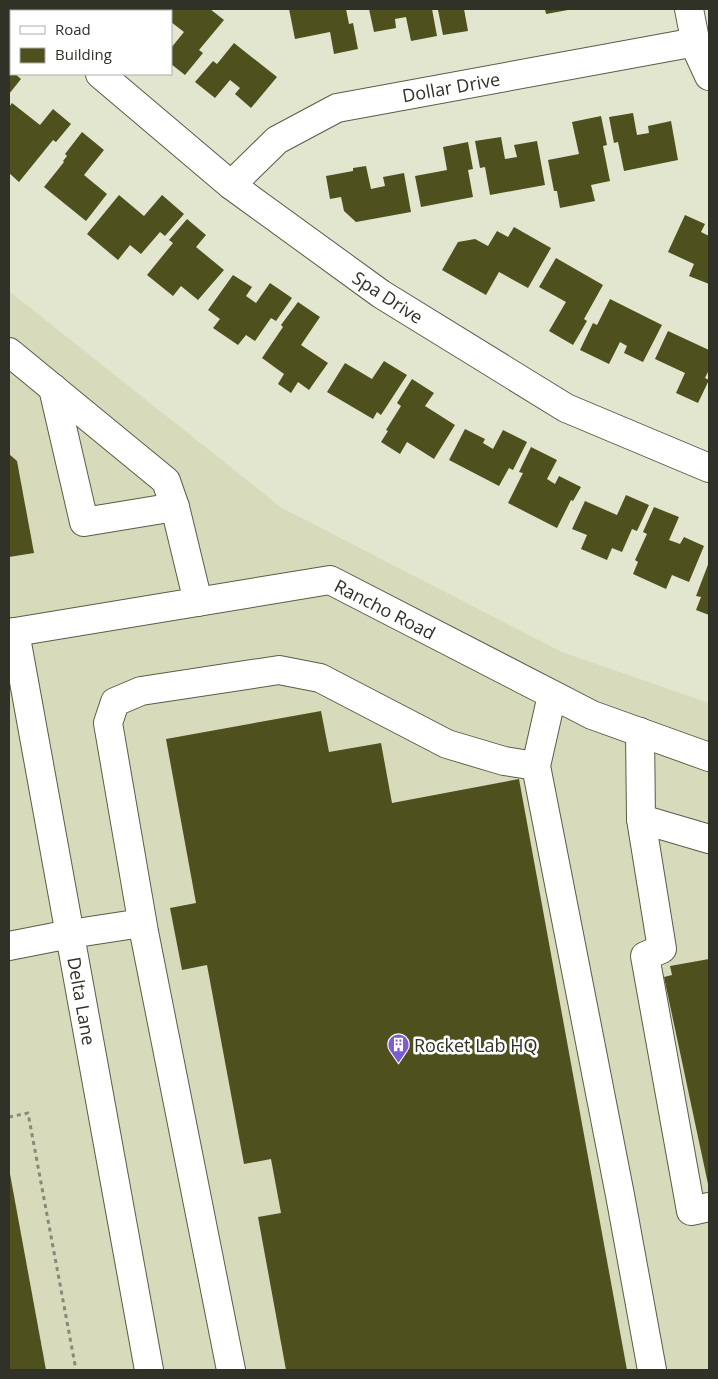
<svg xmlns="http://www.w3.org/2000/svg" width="718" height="1379" font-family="'Open Sans',sans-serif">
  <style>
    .built { fill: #d8dbbb }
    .building { fill: #4e511d }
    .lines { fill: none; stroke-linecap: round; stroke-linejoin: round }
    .minor-casing { stroke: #5a5c47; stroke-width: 30 }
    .path { stroke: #878979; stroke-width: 3; stroke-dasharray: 4 4; stroke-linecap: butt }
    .minor { stroke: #fff; stroke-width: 28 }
    .labels { text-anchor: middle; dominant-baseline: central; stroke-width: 5; stroke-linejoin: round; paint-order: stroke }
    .street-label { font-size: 18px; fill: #303127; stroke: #fff }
    .poi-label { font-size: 18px; fill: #303127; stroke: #fff; text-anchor: start }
  </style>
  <rect width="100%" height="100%" fill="#e3e6ce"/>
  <path class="built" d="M 9,291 L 282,508 L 562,652 L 709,703 L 709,1370 L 9,1370 Z"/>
  <g class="building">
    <path d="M 111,9 L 150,9 L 148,11 L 111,11 L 110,10 Z"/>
    <path d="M 162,9 L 210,9 L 224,20 L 199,50 L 203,53 L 185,75 L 171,64 L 171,48 L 184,32 L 171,22 L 171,11 L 160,11 Z"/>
    <path d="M 289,9 L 346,9 L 349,24 L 353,23 L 358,49 L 334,54 L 330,32 L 295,39 Z"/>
    <path d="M 369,9 L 432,9 L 437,36 L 411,41 L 406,17 L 395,19 L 396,28 L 374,32 Z"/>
    <path d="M 443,9 L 464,9 L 468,31 L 443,35 L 438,10 Z"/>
    <path d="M 545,9 L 568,9 L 568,10 L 546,14 Z"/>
    <path d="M 234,43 L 277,77 L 251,108 L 235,94 L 240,88 L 230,80 L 215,98 L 195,82 L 213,61 L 217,64 Z"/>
    <path d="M 9,68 L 11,70 L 11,74 L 15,74 L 21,79 L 9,94 Z"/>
    <path d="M 12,103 L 40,125 L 53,109 L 71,124 L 56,142 L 53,140 L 19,182 L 9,173 L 9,107 Z"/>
    <path d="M 633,113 L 637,135 L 649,133 L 648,126 L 671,121 L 678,160 L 624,171 L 618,142 L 614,143 L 609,117 Z"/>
    <path d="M 601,116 L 607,145 L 603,146 L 610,181 L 591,185 L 595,201 L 560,208 L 557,191 L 554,191 L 548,160 L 579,154 L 572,122 Z"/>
    <path d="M 82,132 L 104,150 L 84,175 L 107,194 L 86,221 L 44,187 L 64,162 L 63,161 L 67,156 L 65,154 Z"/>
    <path d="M 501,137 L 505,159 L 517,157 L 514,145 L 537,141 L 545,185 L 490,195 L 485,167 L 480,168 L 475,141 Z"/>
    <path d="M 468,142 L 473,169 L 468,170 L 473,197 L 421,207 L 415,176 L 447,170 L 443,147 Z"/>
    <path d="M 366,166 L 371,189 L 385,186 L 383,177 L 404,173 L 411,212 L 356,222 L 344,211 L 341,197 L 330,199 L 326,176 L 353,171 L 353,168 Z"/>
    <path d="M 119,195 L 144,216 L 162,195 L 184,214 L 165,236 L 160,232 L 141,254 L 130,245 L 118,260 L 87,234 Z"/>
    <path d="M 685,215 L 705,224 L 701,232 L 709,236 L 709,284 L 689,276 L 694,264 L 668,252 Z"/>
    <path d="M 187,219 L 206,235 L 196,247 L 224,270 L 198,300 L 181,286 L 173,296 L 147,275 L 173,243 L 169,240 Z"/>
    <path d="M 514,227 L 551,248 L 528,288 L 499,272 L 486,295 L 442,270 L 458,242 L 475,239 L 488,246 L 497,231 L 508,237 Z"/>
    <path d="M 556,258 L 603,285 L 584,319 L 587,321 L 573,345 L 549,331 L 566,302 L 539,287 Z"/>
    <path d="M 233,275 L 252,287 L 246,296 L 256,303 L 270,283 L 292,298 L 276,321 L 271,318 L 255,341 L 246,335 L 238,345 L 213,328 L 220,319 L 208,310 Z"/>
    <path d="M 610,299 L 662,325 L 643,362 L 624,353 L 627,346 L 620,342 L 609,364 L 580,350 L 593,323 L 597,325 Z"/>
    <path d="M 298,302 L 320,317 L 301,345 L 328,363 L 309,390 L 298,382 L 291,393 L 278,384 L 284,374 L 262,358 L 283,327 L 281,325 Z"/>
    <path d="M 668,331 L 709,350 L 709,370 L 705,378 L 709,380 L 698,403 L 676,393 L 685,373 L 655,359 Z"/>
    <path d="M 384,361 L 407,375 L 381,415 L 377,412 L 373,419 L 327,392 L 345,363 L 372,379 Z"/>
    <path d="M 412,379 L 434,393 L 425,406 L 455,425 L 434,459 L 407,442 L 400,454 L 381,442 L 388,431 L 386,430 L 401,406 L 397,403 Z"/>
    <path d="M 465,429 L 485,439 L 483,443 L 493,449 L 503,430 L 527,442 L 513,470 L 509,468 L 499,486 L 449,460 Z"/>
    <path d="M 531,447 L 557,460 L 547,479 L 555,484 L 559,476 L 581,487 L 573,501 L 571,500 L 557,528 L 508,503 L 523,473 L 519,472 Z"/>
    <path d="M 9,454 L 17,461 L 34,553 L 9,557 Z"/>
    <path d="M 626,495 L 649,505 L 637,531 L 632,529 L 622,552 L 612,548 L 607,560 L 581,549 L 587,535 L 572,529 L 585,501 L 617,515 Z"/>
    <path d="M 654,507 L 679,517 L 669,540 L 680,544 L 684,537 L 704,546 L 689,582 L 672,575 L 666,589 L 633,574 L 638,562 L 635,560 L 647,534 L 643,532 Z"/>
    <path d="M 709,562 L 709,615 L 696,610 L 701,597 L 696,596 Z"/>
    <path d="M 321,711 L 329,752 L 381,743 L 392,803 L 519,779 L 627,1370 L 286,1370 L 258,1217 L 281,1213 L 271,1159 L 244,1164 L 207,965 L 182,970 L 170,908 L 196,903 L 166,739 Z"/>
    <path d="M 709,959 L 709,1184 L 708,1184 L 664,977 L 672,975 L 670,966 Z"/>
    <path d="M 9,1174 L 10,1174 L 46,1370 L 9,1370 Z"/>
  </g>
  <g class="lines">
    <defs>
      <g id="minor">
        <path d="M 24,9 L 27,11"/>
        <path d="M 689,9 L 697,50 L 709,76"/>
        <path d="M 100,74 L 231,185 L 381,294 L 566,408 L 709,468"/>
        <path d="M 231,185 L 277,140 L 337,108 L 696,42"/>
        <path d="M 9,352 L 166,481 L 175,507 L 198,602"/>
        <path d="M 53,388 L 84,522 L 175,507"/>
        <path d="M 15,632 L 149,1370"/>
        <path d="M 9,633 L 330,580 L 592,715 L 709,757"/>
        <path d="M 552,695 L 536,766 L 620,1195 L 652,1370"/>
        <path d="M 640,732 L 641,819 L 662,949 L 645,956 L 691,1211 L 709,1207"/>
        <path d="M 641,819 L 709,839"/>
        <path d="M 9,946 L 70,934 L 142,923"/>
        <path d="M 231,1370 L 144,932 L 108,723 L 115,702 L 141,691 L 279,670 L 320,678 L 447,744 L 504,761 L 536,766"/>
      </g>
    </defs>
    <use href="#minor" class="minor-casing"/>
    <path class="path" d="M 9,1117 L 28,1113 L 76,1370"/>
    <use href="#minor" class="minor"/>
  </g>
  <defs>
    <symbol id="building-pin" viewBox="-11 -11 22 30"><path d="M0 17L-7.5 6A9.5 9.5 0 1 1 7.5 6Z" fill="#7d5bd6" stroke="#fff"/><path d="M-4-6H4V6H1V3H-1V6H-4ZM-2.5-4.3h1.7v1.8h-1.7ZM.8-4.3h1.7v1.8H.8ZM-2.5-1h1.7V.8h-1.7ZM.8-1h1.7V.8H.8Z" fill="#fff"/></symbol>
  </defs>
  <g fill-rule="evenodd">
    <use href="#building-pin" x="386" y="1032" width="25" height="34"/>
  </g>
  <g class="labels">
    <g class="street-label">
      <text transform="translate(451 87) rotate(-10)">Dollar Drive</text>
      <text transform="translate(388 297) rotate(33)">Spa Drive</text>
      <text transform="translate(385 609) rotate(27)">Rancho Road</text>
      <text transform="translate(82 1001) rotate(80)">Delta Lane</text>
    </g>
    <g class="poi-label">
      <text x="414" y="1045">Rocket Lab HQ</text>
    </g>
  </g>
  <rect width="718" height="1379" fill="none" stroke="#303127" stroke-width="20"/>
  <rect x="10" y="10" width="162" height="65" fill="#ffffff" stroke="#acada9"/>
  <rect x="20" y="26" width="25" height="8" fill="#ffffff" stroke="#acada9"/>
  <text x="55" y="35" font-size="15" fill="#303127">Road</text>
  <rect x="20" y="48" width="25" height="15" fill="#4e511d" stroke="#acada9"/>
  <text x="55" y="60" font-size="15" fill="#303127">Building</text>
</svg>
